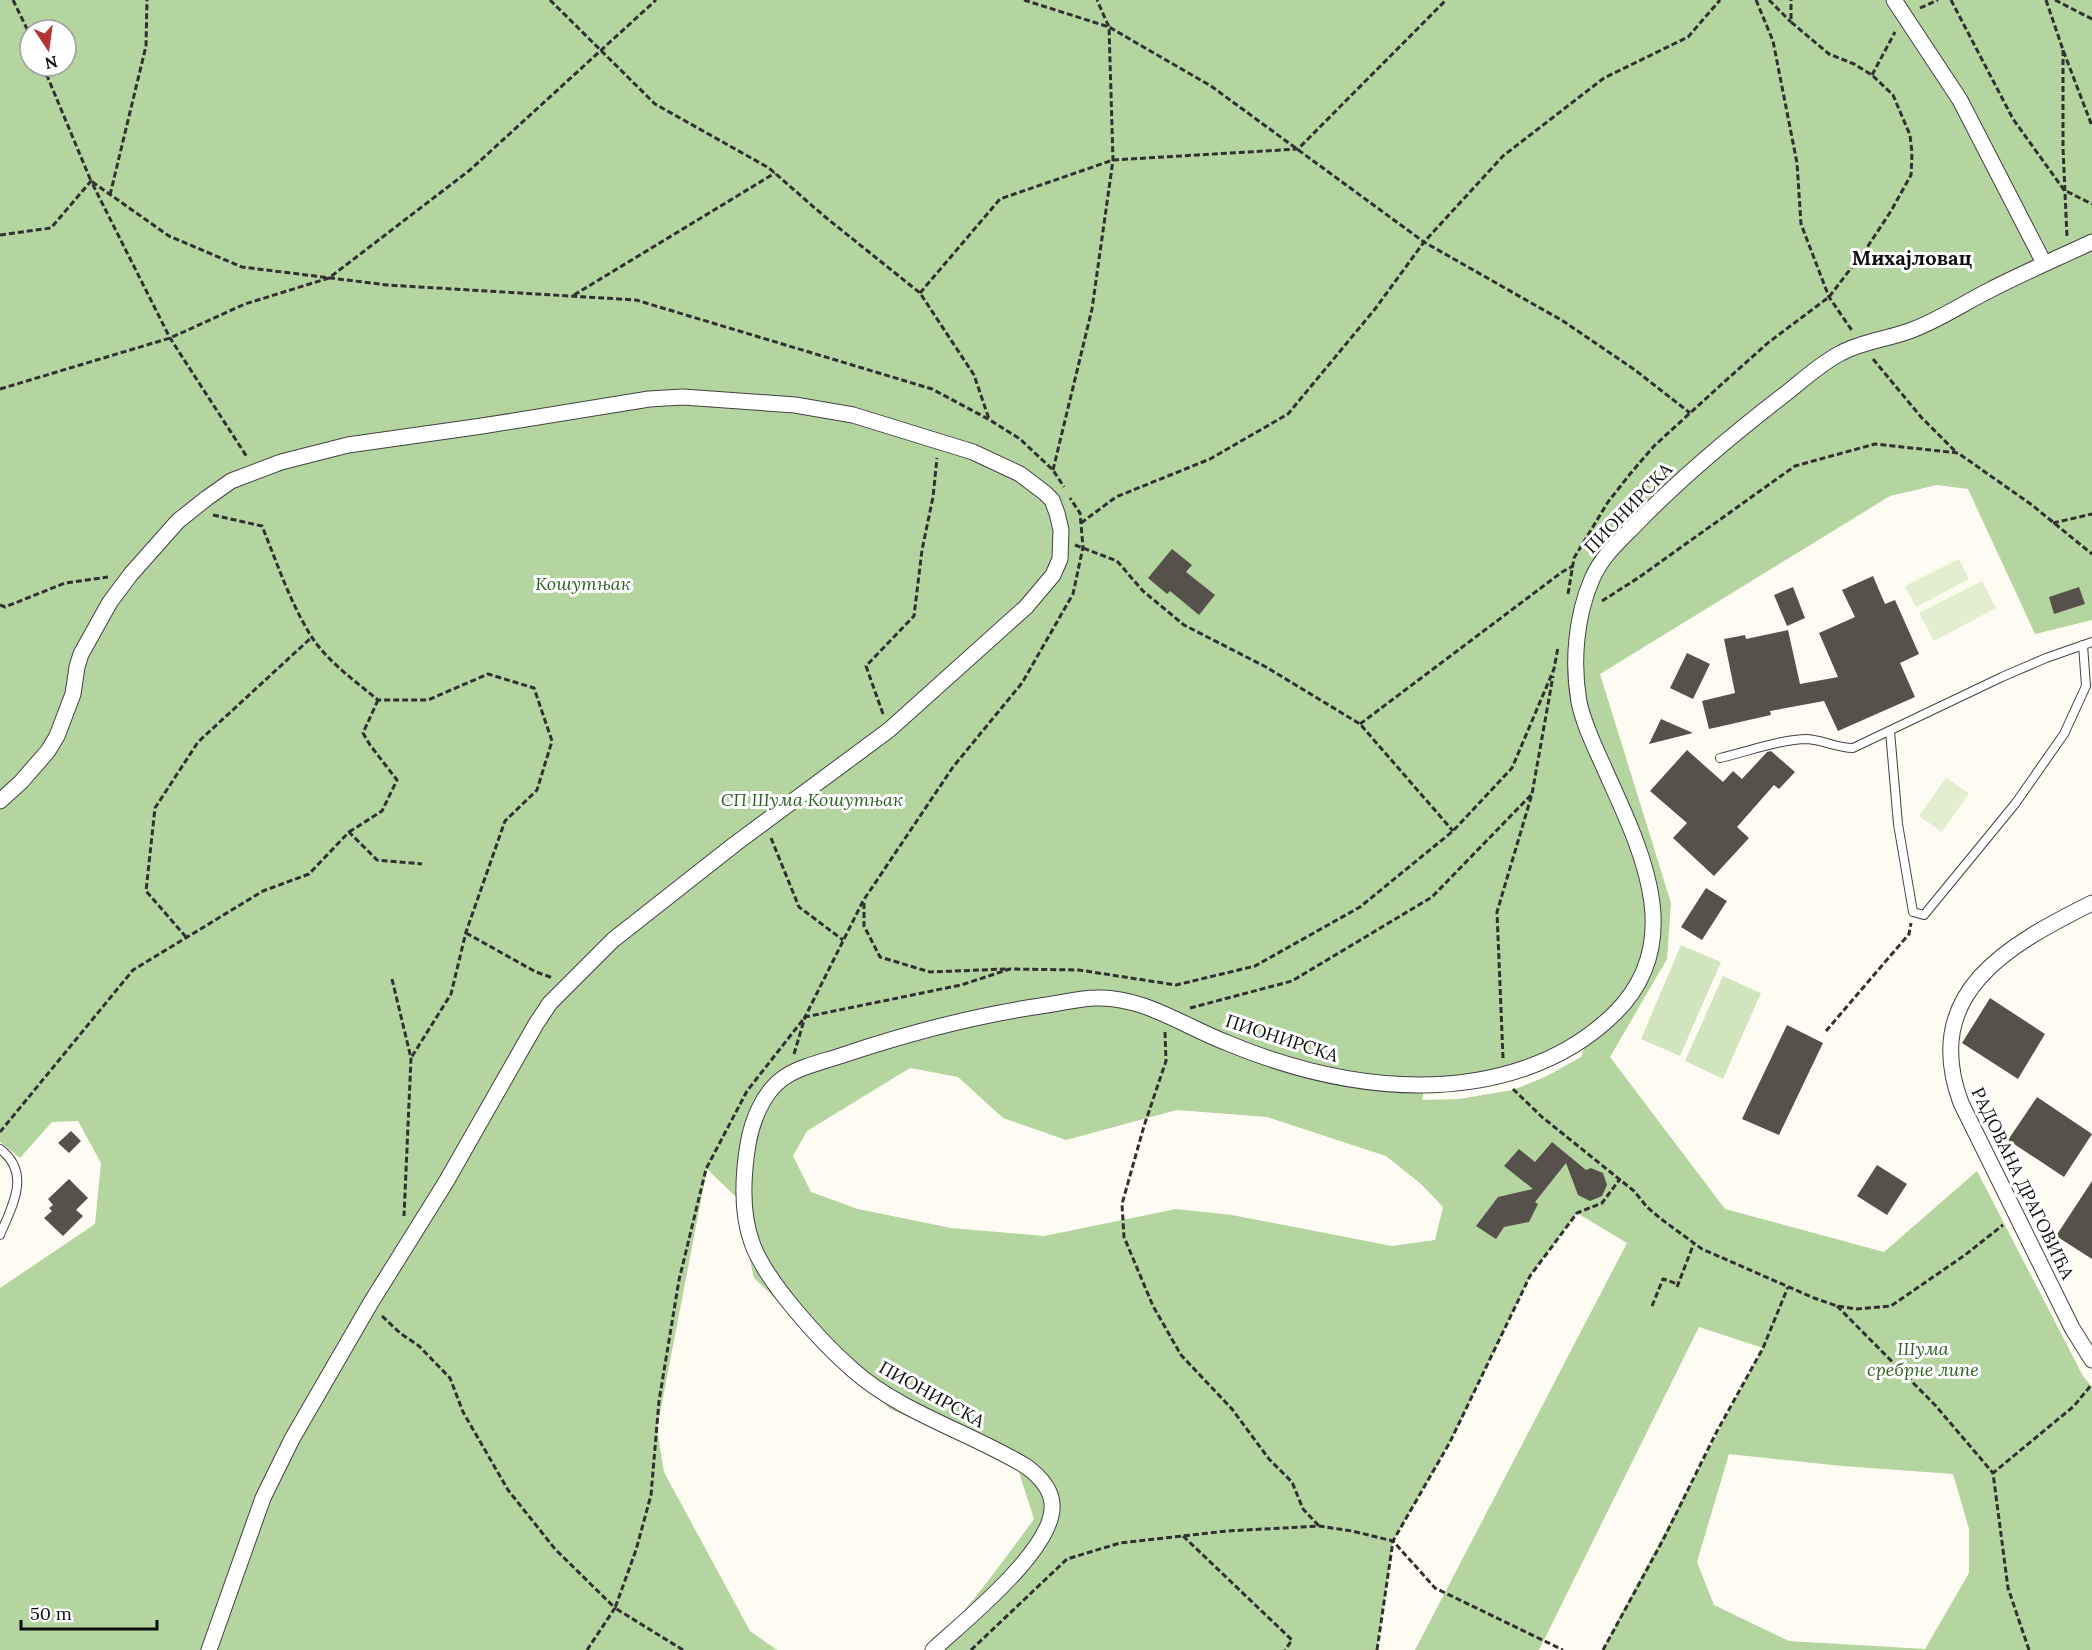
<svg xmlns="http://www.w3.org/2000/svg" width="2092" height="1650" font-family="Lora,serif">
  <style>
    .green { fill: #d1e6be }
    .forest { fill: #b4d59f; fill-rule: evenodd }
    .pitch { fill: #e2eecf }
    .building { fill: #57514c }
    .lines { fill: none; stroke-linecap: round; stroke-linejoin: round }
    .lane-casing { stroke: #424242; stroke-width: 10 }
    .street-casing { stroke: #424242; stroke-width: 17 }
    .path { stroke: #313131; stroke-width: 3; stroke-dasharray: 6 3; stroke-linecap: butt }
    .lane { stroke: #fff; stroke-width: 8 }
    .street { stroke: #fff; stroke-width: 15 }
    .labels { text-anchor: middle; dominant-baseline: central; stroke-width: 6; stroke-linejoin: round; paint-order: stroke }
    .street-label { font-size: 18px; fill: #0f0f0f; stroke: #fff }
    .park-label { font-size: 18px; font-style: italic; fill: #2e6125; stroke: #fff }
    .neighbourhood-label { font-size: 20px; font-weight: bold; fill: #0f0f0f; stroke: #fff }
  </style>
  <rect width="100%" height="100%" fill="#fefcf2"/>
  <g class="green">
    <path d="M 1681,945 L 1721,962 L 1680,1056 L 1641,1039 Z"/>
    <path d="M 1723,976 L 1761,993 L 1723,1079 L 1685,1061 Z"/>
  </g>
  <path class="forest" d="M 0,0 L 2092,0 L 2092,620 L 2035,634 L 1968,489 L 1937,485 L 1890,496 L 1600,674 L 1671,903 L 1667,959 L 1610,1057 L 1725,1209 L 1884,1252 L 1977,1171 L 2083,1376 L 2092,1387 L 2092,1650 L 1602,1650 L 1763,1348 L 1699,1327 L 1539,1650 L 1415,1650 L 1627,1243 L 1577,1213 L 1530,1276 L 1450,1442 L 1393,1541 L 1377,1650 L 925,1650 C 965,1616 1003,1561 1034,1519 L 1015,1460 L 890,1409 L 754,1278 L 736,1197 L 707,1169 L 657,1429 L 664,1472 L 750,1631 L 777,1650 L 0,1650 L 0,1288 L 95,1224 L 101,1163 L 78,1121 L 52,1122 L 20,1158 L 0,1142 ZM 30,30 L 66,30 L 66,66 L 30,66 ZM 1589,1035 L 1581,1057 L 1545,1077 L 1513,1090 L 1459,1099 L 1422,1100 L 1425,1085 L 1555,1056 ZM 910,1068 L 958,1077 L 1003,1118 L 1066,1140 L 1177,1110 L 1267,1117 L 1386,1156 L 1421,1184 L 1443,1207 L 1435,1240 L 1392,1246 L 1232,1215 L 1176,1209 L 1044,1236 L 951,1228 L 858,1209 L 811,1192 L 793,1156 L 807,1131 ZM 1729,1454 L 1842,1466 L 1953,1474 L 1969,1529 L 1969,1573 L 1925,1649 L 1789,1641 L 1714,1605 L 1697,1562 Z"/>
  <g class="pitch">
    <path d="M 1959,559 L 1969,579 L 1916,607 L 1905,586 Z"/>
    <path d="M 1982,581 L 1996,608 L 1934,641 L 1919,613 Z"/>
    <path d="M 1946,778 L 1969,793 L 1942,832 L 1919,816 Z"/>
  </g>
  <g class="building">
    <path d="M 1172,549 L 1192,565 L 1186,572 L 1215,595 L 1199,615 L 1170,591 L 1167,594 L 1148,578 Z"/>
    <path d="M 1873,576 L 1885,604 L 1895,600 L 1919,654 L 1900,663 L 1915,697 L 1838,731 L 1824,701 L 1770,711 L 1771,715 L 1709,729 L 1702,701 L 1735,693 L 1724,639 L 1745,635 L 1746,639 L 1788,630 L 1800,684 L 1838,677 L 1819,633 L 1855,617 L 1842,590 Z"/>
    <path d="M 1793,587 L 1805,618 L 1787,626 L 1774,595 Z"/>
    <path d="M 2079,587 L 2085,604 L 2054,614 L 2049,597 Z"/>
    <path d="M 1687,653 L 1710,664 L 1693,699 L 1670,688 Z"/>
    <path d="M 1661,719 L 1693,733 L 1649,744 Z"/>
    <path d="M 1687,750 L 1723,782 L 1733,771 L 1742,779 L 1767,752 L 1771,751 L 1795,772 L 1779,789 L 1774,785 L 1737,827 L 1749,838 L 1714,876 L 1673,838 L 1687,823 L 1650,791 Z"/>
    <path d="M 1706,888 L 1727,901 L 1702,940 L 1681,927 Z"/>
    <path d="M 1990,998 L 2045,1034 L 2018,1079 L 1962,1043 Z"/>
    <path d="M 1787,1025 L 1823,1043 L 1779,1135 L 1742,1119 Z"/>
    <path d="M 2037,1097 L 2092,1134 L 2064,1177 L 2008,1140 Z"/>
    <path d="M 71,1131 L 81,1141 L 69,1153 L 58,1143 Z"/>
    <path d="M 1552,1142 L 1586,1170 L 1591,1168 L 1603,1173 L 1607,1185 L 1602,1196 L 1590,1201 L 1578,1195 L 1566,1163 L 1535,1202 L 1538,1204 L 1529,1222 L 1504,1227 L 1496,1239 L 1476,1226 L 1498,1197 L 1533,1189 L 1504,1166 L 1519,1149 L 1535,1162 Z"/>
    <path d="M 1877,1165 L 1907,1184 L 1887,1215 L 1857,1196 Z"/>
    <path d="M 69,1179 L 88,1198 L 76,1210 L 83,1216 L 63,1236 L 44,1218 L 52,1211 L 49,1208 L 53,1205 L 48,1199 Z"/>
    <path d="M 2092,1181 L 2092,1259 L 2056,1236 Z"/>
  </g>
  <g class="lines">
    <defs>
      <g id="lane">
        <path d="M 1890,731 L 1898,824 L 1913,912 L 1924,915 L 2015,804 L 2064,734 L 2086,686 L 2083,645"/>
        <path d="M 1720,758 C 1746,752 1782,739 1807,739 C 1823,740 1837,748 1853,748 L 2002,677 L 2046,658 L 2092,642"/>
        <path d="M 0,1149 C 32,1173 12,1206 0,1235"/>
      </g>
      <g id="street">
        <path d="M 1894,0 L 1960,100 L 2044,263"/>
        <path d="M 0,801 L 21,782 L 48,751 L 57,736 L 73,694 L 77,667 L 81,654 L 110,602 L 131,574 L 178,521 L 207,498 L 231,481 L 281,462 L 348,445 L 482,426 L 649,399 L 683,397 L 795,405 L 853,415 L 973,452 L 1020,474 L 1045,493 L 1052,500 L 1057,513 L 1061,530 L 1060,559 L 1053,575 L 1026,607 L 889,730 L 735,844 L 613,940 L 550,1003 L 536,1024 L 446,1182 L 370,1304 L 292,1439 L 263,1498 L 209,1650"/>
        <path d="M 2092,903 C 2008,945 1920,993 1961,1103 L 2072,1328 L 2092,1360"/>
        <path d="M 933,1650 C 964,1621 1056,1548 1052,1504 C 1051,1488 1039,1476 1027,1467 C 972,1433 901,1413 853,1370 C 821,1342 766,1282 752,1243 C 741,1213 743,1175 748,1144 C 752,1121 763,1093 782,1079 C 798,1067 822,1062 840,1056 C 908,1033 976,1015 1047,1005 C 1063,1003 1080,998 1096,998 C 1142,996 1184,1026 1225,1042 C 1287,1068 1352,1085 1420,1085 C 1490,1085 1562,1065 1614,1014 C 1688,942 1641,850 1606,772 C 1596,749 1584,726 1579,702 C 1572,662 1576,616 1592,579 C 1602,555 1622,539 1639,521 C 1683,476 1731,436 1780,398 C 1800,383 1819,364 1841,353 C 1863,341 1889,339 1912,330 C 1939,320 1964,303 1990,290 C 2023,273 2058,258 2092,242"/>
      </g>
    </defs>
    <use href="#lane" class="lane-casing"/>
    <use href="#street" class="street-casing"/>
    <g class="path">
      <path d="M 13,0 L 30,35"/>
      <path d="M 550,0 L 655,104 L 769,168 L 824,216 L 920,293 L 974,375 L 989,419"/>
      <path d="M 1024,0 L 1109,27 L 1211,86 L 1424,242 L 1563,321 L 1635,370 L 1690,413"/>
      <path d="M 1756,0 L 1773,41 L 1797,163 L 1801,224 L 1829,297 L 1853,332"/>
      <path d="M 1769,0 L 1791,22"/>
      <path d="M 1951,0 L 2013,119 L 2064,190 L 2092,204"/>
      <path d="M 2046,0 L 2063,50 L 2092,126"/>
      <path d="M 2055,0 L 2092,19"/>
      <path d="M 1920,8 L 1938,0"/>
      <path d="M 2063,50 L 2063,148 L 2067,237"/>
      <path d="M 43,66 L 91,181 L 169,236 L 242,267 L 387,285 L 636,300 L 932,389 L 990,420 L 1020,439 L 1053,470 L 1064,487"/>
      <path d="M 1872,75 L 1895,32"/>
      <path d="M 110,195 L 146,46 L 147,0"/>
      <path d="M 0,235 L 51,228 L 91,181 L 170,338 L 247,457"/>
      <path d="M 920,293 L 1000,199 L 1113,160 L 1298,149 L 1446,0"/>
      <path d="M 574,295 L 775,173"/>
      <path d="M 1873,359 L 1921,417 L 1956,452"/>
      <path d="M 0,389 L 170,338 L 245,304 L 329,278 L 470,170 L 656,0"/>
      <path d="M 1053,470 L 1092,309 L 1113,160 L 1109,27 L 1097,0"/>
      <path d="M 213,515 L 262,526 C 277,563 290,602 311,636 C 327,661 355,681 378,700 L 428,700 L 488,674 L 534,688 L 552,741 L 537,790 L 505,821 L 466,932 L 451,994 L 411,1058"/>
      <path d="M 1081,523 L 1116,497 L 1210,459 L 1288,414 L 1375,309 L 1424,242 L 1503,156 L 1604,78 L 1688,37 L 1720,0"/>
      <path d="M 2053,523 L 2092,514"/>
      <path d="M 1075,545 L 1117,561 L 1143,591 L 1184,625 L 1266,667 L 1360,724 L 1453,831"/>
      <path d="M 1568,594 L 1574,558 L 1608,502 L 1630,474 L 1654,446 L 1723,383 L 1769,342 L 1829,297 L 1868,246 L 1891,211 L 1911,175 L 1912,153 L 1910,135 L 1893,95 L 1872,75 L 1854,64 L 1829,54 L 1791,22 L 1791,0"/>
      <path d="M 1602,601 L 1638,578 L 1795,466 L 1875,444 L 1958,453 L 2032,505 L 2092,554"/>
      <path d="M 0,605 L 5,607 L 65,583 L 108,577"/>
      <path d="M 883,714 L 866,666 L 914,616 L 922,550 L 933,497 L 937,458"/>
      <path d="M 1360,724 L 1562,572 L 1573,566"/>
      <path d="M 349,832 L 382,811 L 397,780 L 370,745 L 363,733 L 378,700"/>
      <path d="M 771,838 L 799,907 L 843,940"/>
      <path d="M 864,903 L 864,926 L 880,957 L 930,972 L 1006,969"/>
      <path d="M 466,933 L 536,972 L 553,978"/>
      <path d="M 186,937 L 146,891 L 155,808 L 198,742 L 312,637"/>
      <path d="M 392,979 L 411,1058 L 404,1216"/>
      <path d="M 1190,1008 L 1292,981 L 1432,897 L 1531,795"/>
      <path d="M 1826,1031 L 1909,934 L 1911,923"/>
      <path d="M 1165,1032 L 1166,1061 L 1144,1126 L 1122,1204 L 1124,1237 L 1153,1306 L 1181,1355 L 1232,1409 L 1269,1459 L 1292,1482 L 1303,1509 L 1319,1526"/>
      <path d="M 794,1054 L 805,1017 L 863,901 L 953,767 L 1022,683 L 1073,594 L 1083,547 L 1080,513 L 1070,498"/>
      <path d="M 1503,1058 L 1497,912 L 1532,794 L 1553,676"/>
      <path d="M 1513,1089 L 1542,1117 L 1634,1191 L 1647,1207 L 1661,1219 L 1702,1249 L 1814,1298 L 1837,1306 L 1857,1309 L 1891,1306 L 1965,1255 L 2003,1225"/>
      <path d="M 0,1132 L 133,970 L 263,891 L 309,874 L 349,832 L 377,860 L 422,864"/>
      <path d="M 1677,1287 L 1694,1243"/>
      <path d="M 1652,1306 L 1663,1279 L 1678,1284"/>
      <path d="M 1837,1306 L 1935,1405 L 1993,1473"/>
      <path d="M 382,1316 L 400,1333 L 419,1346 L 450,1378 L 463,1412 L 508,1490 L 555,1549 L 615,1608 L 587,1650"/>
      <path d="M 1183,1536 L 1292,1640 L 1285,1650"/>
      <path d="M 683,1650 L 615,1608 L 636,1550 L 651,1495 L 659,1401 L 679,1280 L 706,1169 L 747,1091 L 805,1017 L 961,985 L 1010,969 L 1079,970 L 1176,985 L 1255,966 L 1360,907 L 1453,831 L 1512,768 L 1554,669 L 1558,647"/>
      <path d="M 971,1650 L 1067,1559 L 1120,1543 L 1227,1531 L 1319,1526 L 1352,1531 L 1393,1541 L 1435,1588 L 1563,1650"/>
      <path d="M 1377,1650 L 1393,1541 L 1450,1442 L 1530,1276 L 1577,1213 L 1602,1203 L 1620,1179"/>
      <path d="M 1603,1650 L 1663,1540 L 1716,1433 L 1763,1348 L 1788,1287"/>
      <path d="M 2029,1650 L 2008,1588 L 1993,1473 L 2074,1406 L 2092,1384"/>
    </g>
    <use href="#lane" class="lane"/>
    <use href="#street" class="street"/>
  </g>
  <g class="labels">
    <g class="street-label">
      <text transform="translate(1628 508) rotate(-46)">ПИОНИРСКА</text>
      <text transform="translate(1282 1038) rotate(18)">ПИОНИРСКА</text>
      <text transform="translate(2023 1183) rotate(64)">РАДОВАНА ДРАГОВИЋА</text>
      <text transform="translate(932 1394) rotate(29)">ПИОНИРСКА</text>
    </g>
    <g class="park-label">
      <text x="583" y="583">Кошутњак</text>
      <text x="812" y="799">СП Шума Кошутњак</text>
      <text x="1923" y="1348">Шума<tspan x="1923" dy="21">сребрне липе</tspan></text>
    </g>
    <g class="neighbourhood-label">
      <text x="1912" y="257">Михајловац</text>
    </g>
  </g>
  <g transform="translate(48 48) rotate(167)"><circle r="28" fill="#ffffff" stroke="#9f9f9f" stroke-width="1.5"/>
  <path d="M0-4.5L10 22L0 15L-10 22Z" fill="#b33433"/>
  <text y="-9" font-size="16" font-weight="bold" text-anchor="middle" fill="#0f0f0f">N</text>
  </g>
  <path d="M21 1620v9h136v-9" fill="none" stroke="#0f0f0f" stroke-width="3"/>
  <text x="30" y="1620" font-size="18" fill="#0f0f0f" stroke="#ffffff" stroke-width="4.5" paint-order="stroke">50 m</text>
</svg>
